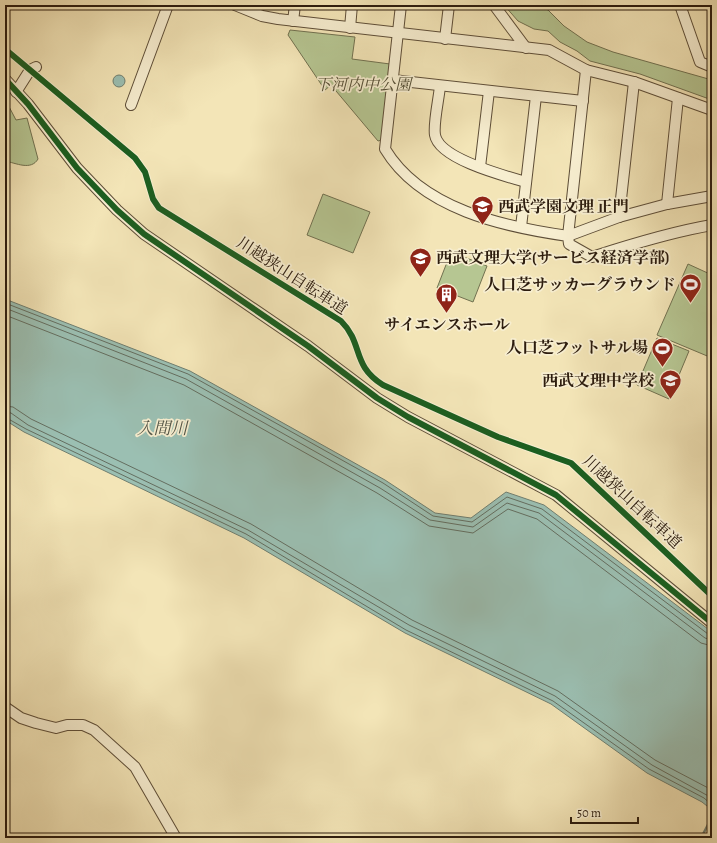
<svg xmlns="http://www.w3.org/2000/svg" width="717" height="843" font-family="Alegreya,'Noto Serif JP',serif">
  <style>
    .green { fill: #b6c692; stroke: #717150 }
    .water { fill: #9bbfb2; stroke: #6f7e70 }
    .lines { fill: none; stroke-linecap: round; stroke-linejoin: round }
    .shore { stroke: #646e60; stroke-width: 1 }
    .stream { stroke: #6f7e70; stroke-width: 2.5 }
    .minor-casing { stroke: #5e4e38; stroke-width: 12 }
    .minor { stroke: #f7eed0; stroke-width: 10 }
    .cycleway-casing { stroke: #f7eed0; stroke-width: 8 }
    .cycleway { stroke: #1b5e20; stroke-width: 6 }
    .labels { text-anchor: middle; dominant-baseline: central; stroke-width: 3.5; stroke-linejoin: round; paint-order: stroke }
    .park-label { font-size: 16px; font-style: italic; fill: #554f36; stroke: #f7eed0 }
    .poi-label { font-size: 16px; font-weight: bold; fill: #2c1c0e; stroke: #f7eed0; text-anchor: end }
    .street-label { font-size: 16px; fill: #2c1c0e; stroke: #f7eed0 }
    .water-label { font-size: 17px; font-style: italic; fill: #535547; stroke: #f7eed0 }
  </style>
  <rect width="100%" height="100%" fill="#f3e5b7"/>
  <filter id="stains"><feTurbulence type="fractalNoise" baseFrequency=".005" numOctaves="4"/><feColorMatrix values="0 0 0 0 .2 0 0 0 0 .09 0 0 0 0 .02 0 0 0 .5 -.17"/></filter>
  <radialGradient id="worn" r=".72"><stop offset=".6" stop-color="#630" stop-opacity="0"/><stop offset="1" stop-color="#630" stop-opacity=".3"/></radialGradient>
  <g class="green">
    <path d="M 504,5 L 534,5 L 548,10 L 564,26 L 587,42 L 613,52 L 712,80 L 712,100 L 640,74 L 590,61 L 577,51 L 560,42 L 548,31 L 534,29 L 518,21 Z"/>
    <path d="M 290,30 L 355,37 L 352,59 L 390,64 L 382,140 L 378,141 L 331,85 L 325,90 L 288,35 Z"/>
    <path d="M 5,99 L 16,120 L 27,118 L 38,159 C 31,171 16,163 5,161 Z"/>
    <path d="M 323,194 L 370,212 L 353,253 L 307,235 Z"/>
    <path d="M 451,252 L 487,266 L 473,302 L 437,288 Z"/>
    <path d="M 688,264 L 712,275 L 712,358 L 657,335 Z"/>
    <path d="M 657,338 L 689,351 L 669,399 L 637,385 Z"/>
  </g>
  <g class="water">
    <circle cx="119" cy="81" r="6"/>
    <path d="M 5,299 L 190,371 L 385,480 L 435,513 L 471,518 L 506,492 L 544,505 L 712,632 L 712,810 L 702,802 L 647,773 L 551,704 L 405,633 L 244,538 L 24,432 L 5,420 Z"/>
  </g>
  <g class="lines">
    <g class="shore">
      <path d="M 5,303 L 188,374 L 383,483 L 433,516 L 472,522 L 507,497 L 542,509 L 708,634 L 712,635"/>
      <path d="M 5,308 L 186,379 L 380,488 L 430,520 L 473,527 L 507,503 L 539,513 L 705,638 L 712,640"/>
      <path d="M 5,315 L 184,385 L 377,493 L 429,526 L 473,533 L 508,509 L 537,519 L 701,643 L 712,646"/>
      <path d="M 5,406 L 13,407 L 31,419 L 251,524 L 412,620 L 558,691 L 655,760 L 712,790"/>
      <path d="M 5,412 L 11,413 L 28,425 L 248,530 L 409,625 L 555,696 L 652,765 L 712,798"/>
      <path d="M 5,417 L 26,429 L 246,534 L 406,630 L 553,701 L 649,769 L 704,798 L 712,805"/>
    </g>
    <path class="stream" d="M 701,838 L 712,817"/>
    <defs>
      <g id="minor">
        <path d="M 235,5 L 262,16 L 278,19 L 549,50 L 586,70 L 634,82 L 712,110"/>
        <path d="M 401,5 L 385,149 C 421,209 504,227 568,236 L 569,244 L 592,257 C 632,244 671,232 712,225"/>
        <path d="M 494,5 L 526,48"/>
        <path d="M 680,5 L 700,62 L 712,67"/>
        <path d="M 293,21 L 295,5"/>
        <path d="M 350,28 L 352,5"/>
        <path d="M 445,39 L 449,5"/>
        <path d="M 586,70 L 568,236 L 619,217 L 667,204 L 712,196"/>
        <path d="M 5,79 L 28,104 L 77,168 L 117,210 L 144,234 L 308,346 L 377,398 L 408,417 L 556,495 L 712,623"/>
        <path d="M 393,80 L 583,101"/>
        <path d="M 440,86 C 439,98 433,124 435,135 C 439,159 505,176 526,182"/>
        <path d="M 16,92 L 30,70 L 36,67"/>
        <path d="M 131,105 L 168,5"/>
        <path d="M 480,167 L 489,91"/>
        <path d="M 667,204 L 678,98"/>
        <path d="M 619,217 L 634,82"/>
        <path d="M 521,227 L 536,96"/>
        <path d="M 5,707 L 21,718 L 36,723 L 56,728 L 67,725 L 83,725 L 94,730 L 135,767 L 176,838"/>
      </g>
    </defs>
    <use href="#minor" class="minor-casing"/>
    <use href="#minor" class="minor"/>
    <defs>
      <g id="cycleway">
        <path d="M 5,49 L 135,158 L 145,172 L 153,199 L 159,208 L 341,321 C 364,344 351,365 383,385 L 498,437 L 571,463 L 712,596"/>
        <path d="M 5,79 L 28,104 L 77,168 L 117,210 L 144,234 L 308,346 L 377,398 L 408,417 L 556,495 L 712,623"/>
      </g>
    </defs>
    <use href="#cycleway" class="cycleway-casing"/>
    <use href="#cycleway" class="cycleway"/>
  </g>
  <defs>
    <symbol id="university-pin" viewBox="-11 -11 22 30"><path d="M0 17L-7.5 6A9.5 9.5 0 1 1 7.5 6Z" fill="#8f2418" stroke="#f7eed0"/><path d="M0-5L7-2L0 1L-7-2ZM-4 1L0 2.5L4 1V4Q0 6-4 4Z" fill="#fff"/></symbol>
    <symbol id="school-pin" viewBox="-11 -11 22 30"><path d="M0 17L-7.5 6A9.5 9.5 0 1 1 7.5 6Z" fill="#8f2418" stroke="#f7eed0"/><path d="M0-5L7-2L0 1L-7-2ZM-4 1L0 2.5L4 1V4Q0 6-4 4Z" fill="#fff"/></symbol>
    <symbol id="stadium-pin" viewBox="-11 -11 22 30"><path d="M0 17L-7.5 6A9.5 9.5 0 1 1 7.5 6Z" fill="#8f2418" stroke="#f7eed0"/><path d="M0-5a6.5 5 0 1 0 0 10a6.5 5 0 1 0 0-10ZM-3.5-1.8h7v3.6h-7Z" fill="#fff"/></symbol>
    <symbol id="building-pin" viewBox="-11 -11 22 30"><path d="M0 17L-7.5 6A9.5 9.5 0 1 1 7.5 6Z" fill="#8f2418" stroke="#f7eed0"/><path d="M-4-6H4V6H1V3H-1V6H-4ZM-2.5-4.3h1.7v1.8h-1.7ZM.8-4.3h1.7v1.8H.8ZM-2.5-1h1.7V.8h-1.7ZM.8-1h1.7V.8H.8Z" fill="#fff"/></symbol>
  </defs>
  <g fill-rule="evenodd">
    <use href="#university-pin" x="470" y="194" width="25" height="34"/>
    <use href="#school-pin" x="408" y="246" width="25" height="34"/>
    <use href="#stadium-pin" x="678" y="272" width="25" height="34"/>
    <use href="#building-pin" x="434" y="282" width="25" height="34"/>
    <use href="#stadium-pin" x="650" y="336" width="25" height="34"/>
    <use href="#school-pin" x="658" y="368" width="25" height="34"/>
  </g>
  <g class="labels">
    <g class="park-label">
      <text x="363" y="85">下河内中公園</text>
    </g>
    <g class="poi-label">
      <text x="498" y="207" text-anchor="start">西武学園文理 正門</text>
      <text x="436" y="258" text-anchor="start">西武文理大学(サービス経済学部)</text>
      <text x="676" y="285">人口芝サッカーグラウンド</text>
      <text x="447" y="325" text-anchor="middle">サイエンスホール</text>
      <text x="648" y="348">人口芝フットサル場</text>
      <text x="654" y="381">西武文理中学校</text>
    </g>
    <g class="street-label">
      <text transform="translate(292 276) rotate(33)">川越狭山自転車道</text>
      <text transform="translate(632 502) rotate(43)">川越狭山自転車道</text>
    </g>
    <g class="water-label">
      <text x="162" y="428">入間川</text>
    </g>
  </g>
  <rect width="717" height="843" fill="none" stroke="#f3e5b7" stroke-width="20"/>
  <rect x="6" y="6" width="705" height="831" fill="none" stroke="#2c1c0e" stroke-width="2"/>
  <rect x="10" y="10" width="697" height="823" fill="none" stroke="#2c1c0e"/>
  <path d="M571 817v6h67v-6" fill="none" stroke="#2c1c0e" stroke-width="2"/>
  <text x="577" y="817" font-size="12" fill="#2c1c0e" stroke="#f7eed0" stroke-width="3" paint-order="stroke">50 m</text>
  <rect width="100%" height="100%" filter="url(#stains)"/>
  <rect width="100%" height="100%" fill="url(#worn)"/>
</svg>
